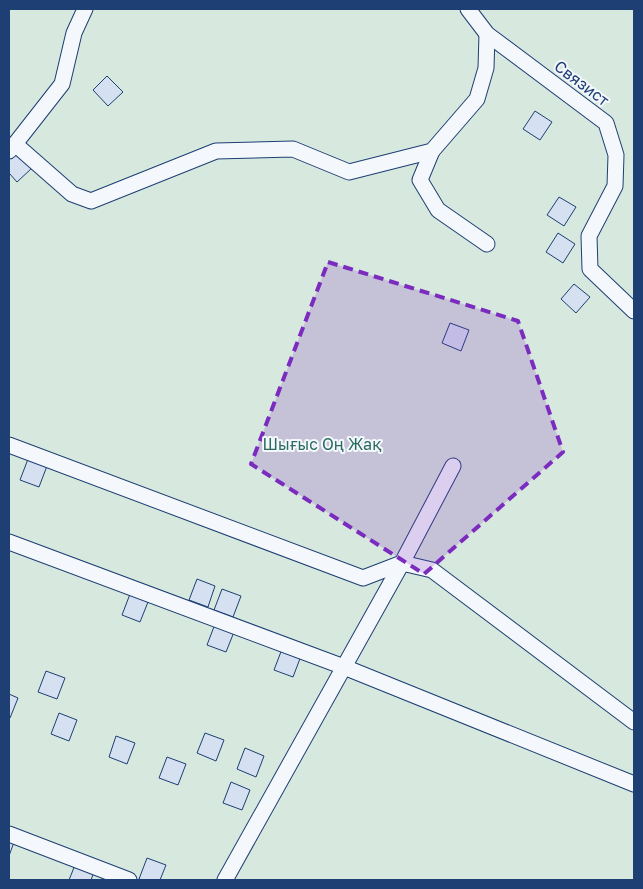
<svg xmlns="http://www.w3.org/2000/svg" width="643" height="889" font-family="'Golos Text',sans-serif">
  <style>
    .green { fill: #d7e8df; stroke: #687fa3 }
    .building { fill: #d5e0f0; stroke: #1d3f73 }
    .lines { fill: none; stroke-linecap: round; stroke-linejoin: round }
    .minor-casing { stroke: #1d3f73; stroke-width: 17 }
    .minor { stroke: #f4f7fb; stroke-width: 15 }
    .marked { fill: #7b2cbf; fill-opacity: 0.2; stroke: #7b2cbf; stroke-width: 4; stroke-dasharray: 10 6; stroke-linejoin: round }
    .labels { text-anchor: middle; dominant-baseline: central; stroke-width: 4; stroke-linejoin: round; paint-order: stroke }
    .street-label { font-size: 16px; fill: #1d3f73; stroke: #f4f7fb }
    .park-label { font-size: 16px; fill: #2c6c60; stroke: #f4f7fb }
  </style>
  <rect width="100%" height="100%" fill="#f4f7fb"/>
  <rect class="green" x="9" y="9" width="625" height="871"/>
  <g class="building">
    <path d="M 107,76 L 123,92 L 108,106 L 93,90 Z"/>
    <path d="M 535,111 L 552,122 L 540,140 L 523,129 Z"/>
    <path d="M 17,152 L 32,168 L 17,182 L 9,173 L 9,159 Z"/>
    <path d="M 559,197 L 576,207 L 564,226 L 547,215 Z"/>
    <path d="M 558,233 L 575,244 L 563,263 L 546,252 Z"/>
    <path d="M 574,284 L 590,297 L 576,313 L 561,299 Z"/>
    <path d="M 450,323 L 469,330 L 461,351 L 442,343 Z"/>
    <path d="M 28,459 L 47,466 L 39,487 L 20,480 Z"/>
    <path d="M 197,579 L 215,586 L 208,607 L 189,600 Z"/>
    <path d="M 222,589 L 241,596 L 233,617 L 214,610 Z"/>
    <path d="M 130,594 L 148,602 L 140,622 L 122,615 Z"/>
    <path d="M 215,624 L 234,632 L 226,652 L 207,645 Z"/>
    <path d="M 282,649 L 301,656 L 293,677 L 274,670 Z"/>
    <path d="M 46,671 L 65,678 L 57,699 L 38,692 Z"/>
    <path d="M 9,694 L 18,698 L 10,718 L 9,718 Z"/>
    <path d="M 59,713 L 77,720 L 69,741 L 51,734 Z"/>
    <path d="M 205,733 L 224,740 L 216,761 L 197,753 Z"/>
    <path d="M 116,736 L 135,743 L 127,764 L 109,757 Z"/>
    <path d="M 245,748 L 264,756 L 256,777 L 237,769 Z"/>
    <path d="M 167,757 L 186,764 L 178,785 L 159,778 Z"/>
    <path d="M 231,782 L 250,790 L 242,810 L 223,803 Z"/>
    <path d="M 9,839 L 14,842 L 9,856 Z"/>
    <path d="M 147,858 L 166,865 L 160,880 L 143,880 L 139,879 Z"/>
    <path d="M 75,865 L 94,872 L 91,880 L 69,880 Z"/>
  </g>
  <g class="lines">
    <defs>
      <g id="minor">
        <path d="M 468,9 L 487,34 L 606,123 L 616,155 L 615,186 L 589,236 L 590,269 L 634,311"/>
        <path d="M 15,144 L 62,84 L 74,33 L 85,9"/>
        <path d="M 9,151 L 15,144 L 72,194 L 91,201 L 216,151 L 293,149 L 349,172 L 432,151 L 477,99 L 486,68 L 487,34"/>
        <path d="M 432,151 L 420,180 L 438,210 L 487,244"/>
        <path d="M 9,445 L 363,578 L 402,563 L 453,466"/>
        <path d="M 9,542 L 344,667 L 634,784"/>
        <path d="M 9,834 L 129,880"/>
        <path d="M 225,880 L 402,563 L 432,570 L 634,722"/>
      </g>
    </defs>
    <use href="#minor" class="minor-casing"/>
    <use href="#minor" class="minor"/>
  </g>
  <path class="marked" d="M 328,262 L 518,321 L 563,452 L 424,574 L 251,464 Z"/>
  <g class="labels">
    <g class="street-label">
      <text transform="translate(582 83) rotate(37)">Связист</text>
    </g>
    <g class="park-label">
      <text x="322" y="444">Шығыс Оң Жақ</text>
    </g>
  </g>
  <rect width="643" height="889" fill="none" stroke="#1d3f73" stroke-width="20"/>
</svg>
